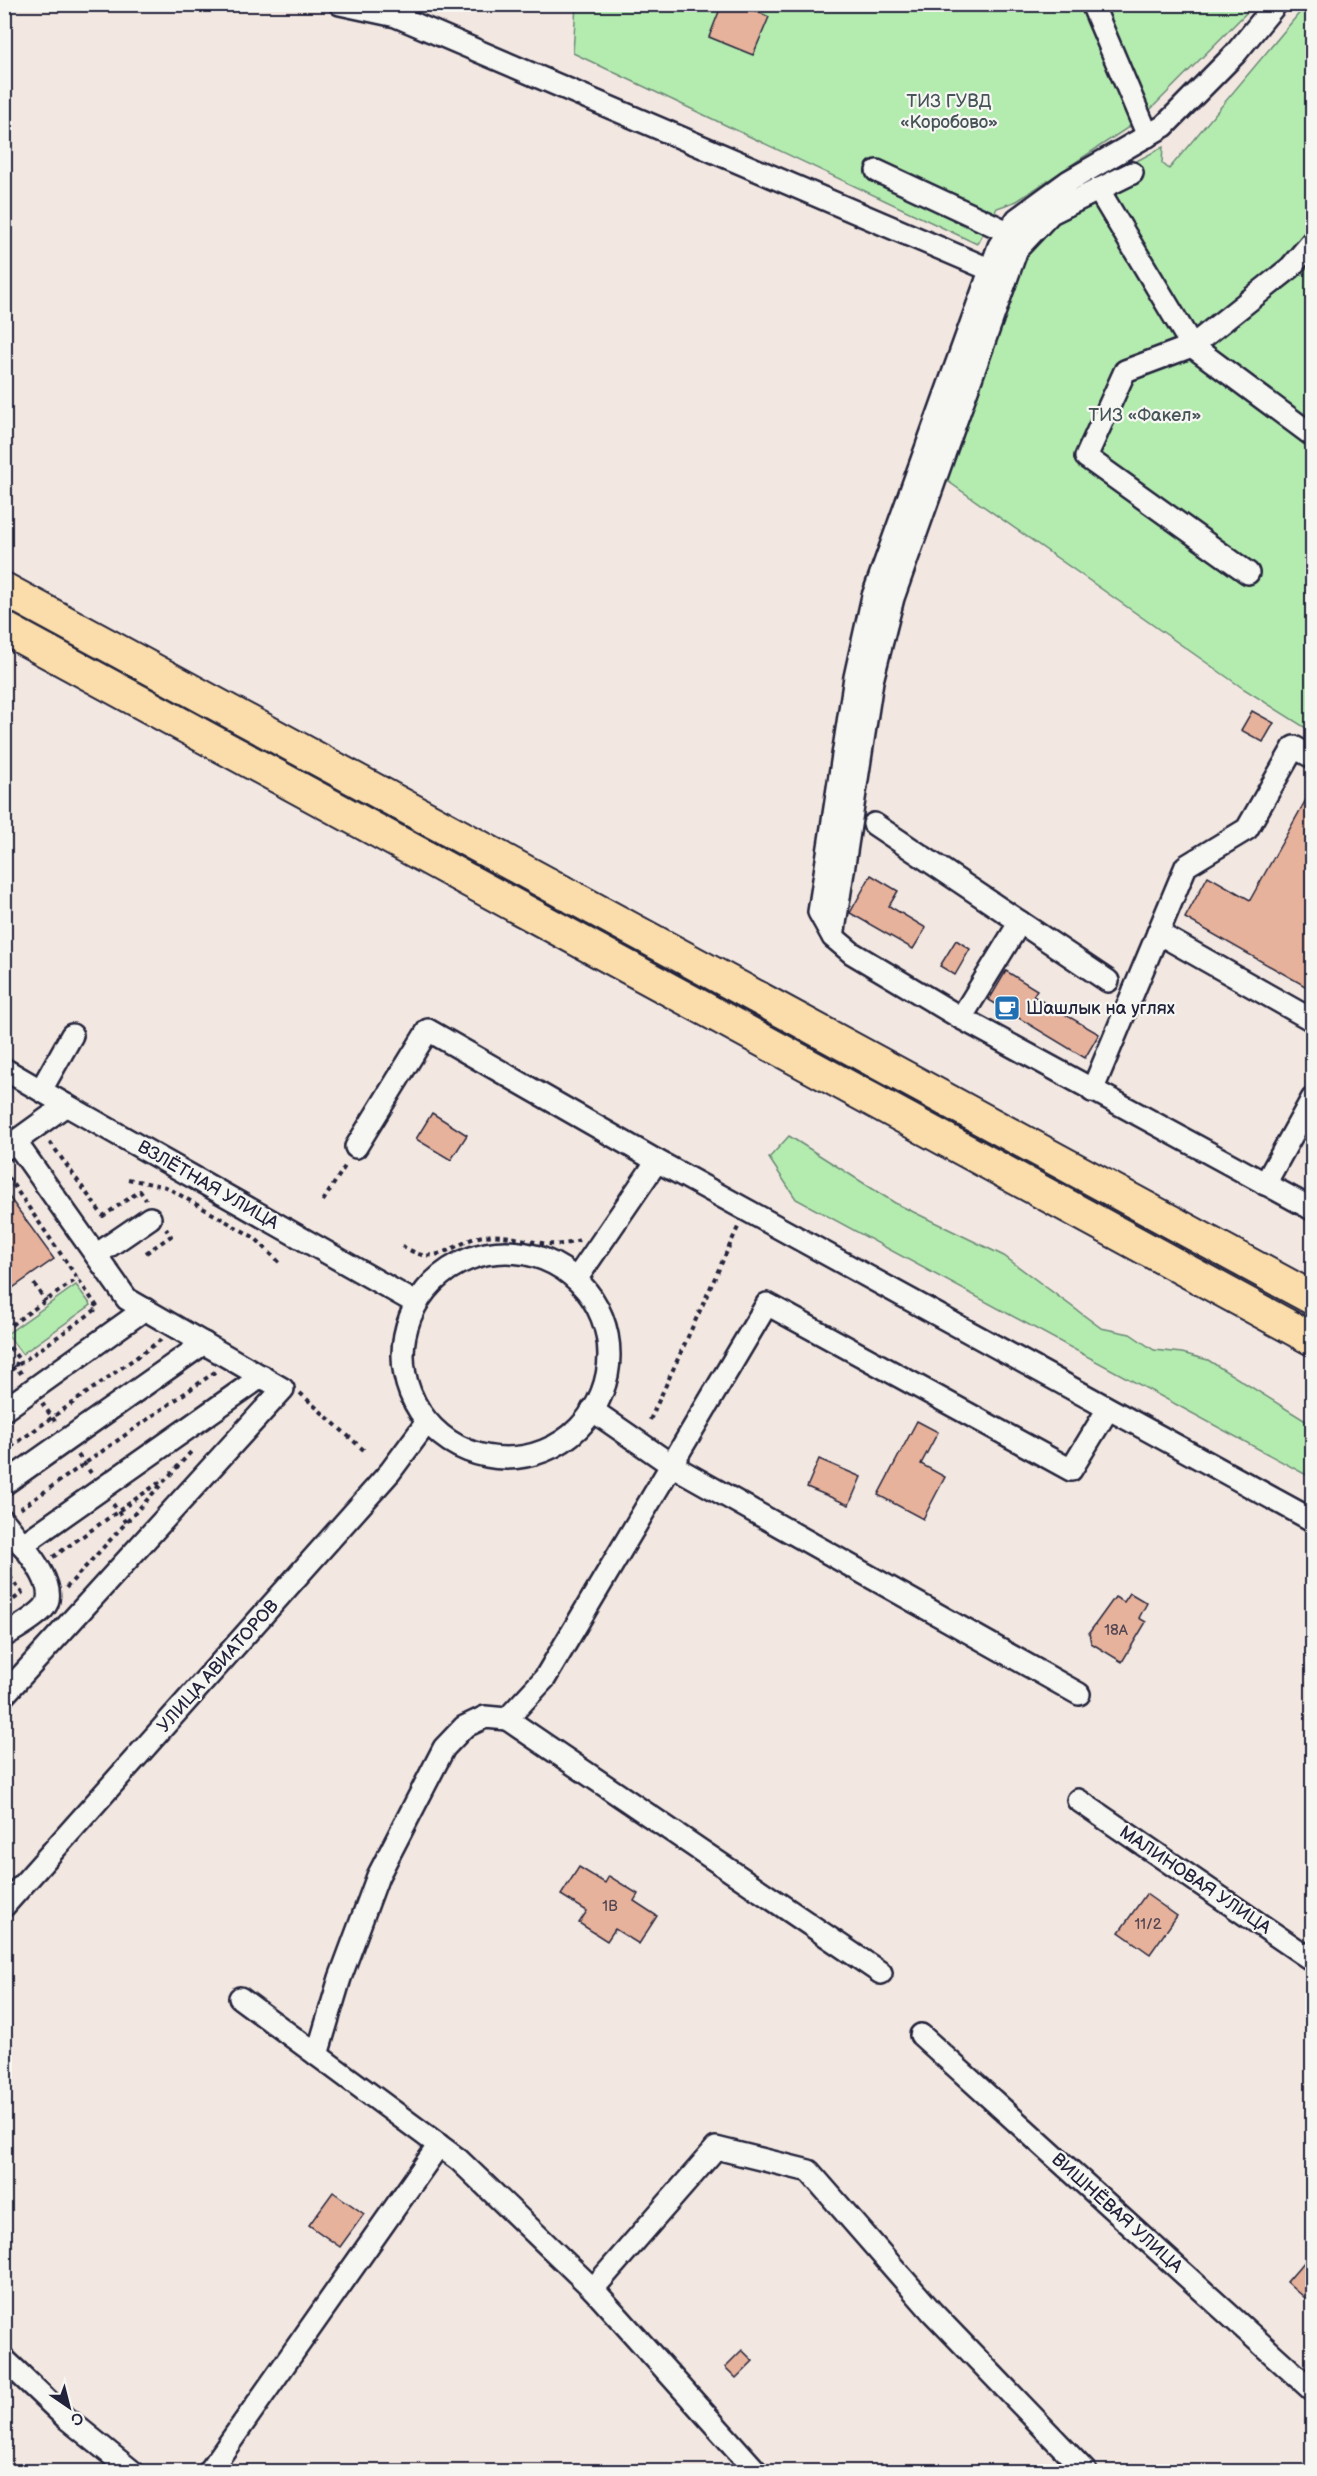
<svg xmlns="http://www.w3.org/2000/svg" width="1317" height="2476" font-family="'Balsamiq Sans',sans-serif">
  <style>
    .green { fill: #b4ecb0; stroke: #6b8776; stroke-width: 1.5 }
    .building { fill: #e7b29b; stroke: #22223b; stroke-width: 1.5 }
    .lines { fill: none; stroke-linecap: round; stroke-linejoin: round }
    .minor-casing { stroke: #22223b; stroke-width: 26 }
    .highway-casing { stroke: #22223b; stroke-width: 36 }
    .path { stroke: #22223b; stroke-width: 4; stroke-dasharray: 4.5 4.5; stroke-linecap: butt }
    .minor { stroke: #f6f6f2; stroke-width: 21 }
    .highway { stroke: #fbddab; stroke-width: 32 }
    .labels { text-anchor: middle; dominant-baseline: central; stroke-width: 4.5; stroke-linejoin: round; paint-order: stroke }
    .number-label { font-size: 15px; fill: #534653 }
    .park-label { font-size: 18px; fill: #465458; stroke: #f6f6f2 }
    .poi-label { font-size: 18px; fill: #22223b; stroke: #f6f6f2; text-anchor: start }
    .street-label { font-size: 18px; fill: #22223b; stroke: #f6f6f2 }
  </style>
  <rect width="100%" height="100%" fill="#f3e8e1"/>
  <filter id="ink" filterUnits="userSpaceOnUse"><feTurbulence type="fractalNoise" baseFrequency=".0167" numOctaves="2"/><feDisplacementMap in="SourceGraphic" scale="12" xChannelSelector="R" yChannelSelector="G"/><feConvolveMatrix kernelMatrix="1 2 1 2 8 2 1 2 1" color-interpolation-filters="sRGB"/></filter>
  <g filter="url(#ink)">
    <g class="green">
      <path d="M 576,5 L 1254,5 L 1141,119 L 1017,201 L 997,208 L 977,244 L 573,53 Z"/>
      <path d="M 1306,5 L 1312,5 L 1312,732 L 1244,689 L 946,480 L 1021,260 L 1054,219 L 1092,200 L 1097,208 L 1138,180 L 1127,166 L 1163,147 L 1162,163 L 1169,169 Z"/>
      <path d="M 789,1136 L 895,1203 L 1004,1256 L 1101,1328 L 1130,1334 L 1154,1350 L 1182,1353 L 1208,1360 L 1312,1425 L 1312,1478 L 796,1199 L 769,1158 Z"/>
      <path d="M 76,1285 L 91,1305 L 22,1354 L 7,1334 Z"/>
    </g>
    <g class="building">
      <path d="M 722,4 L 756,4 L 753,10 L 769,17 L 753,55 L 709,37 Z"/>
      <path d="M 1252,711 L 1274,723 L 1263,742 L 1241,730 Z"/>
      <path d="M 1312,789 L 1312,990 L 1185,918 L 1208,876 L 1250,900 Z"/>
      <path d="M 871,875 L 898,891 L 889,906 L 926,928 L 913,949 L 850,913 Z"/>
      <path d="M 956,940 L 970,949 L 955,975 L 940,966 Z"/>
      <path d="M 1006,971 L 1037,990 L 1033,996 L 1099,1034 L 1085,1058 L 989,1000 Z"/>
      <path d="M 432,1113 L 467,1135 L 451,1160 L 416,1139 Z"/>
      <path d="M 4,1190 L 54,1259 L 4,1294 Z"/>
      <path d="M 917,1421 L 938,1432 L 921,1464 L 945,1477 L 923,1519 L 878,1495 Z"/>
      <path d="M 819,1459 L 861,1477 L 849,1505 L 807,1487 Z"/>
      <path d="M 1130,1593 L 1147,1603 L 1139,1618 L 1146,1622 L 1122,1662 L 1091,1643 L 1089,1633 L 1115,1597 L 1124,1602 Z"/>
      <path d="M 579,1867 L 605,1883 L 609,1876 L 638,1894 L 634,1901 L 657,1916 L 639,1944 L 615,1929 L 607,1941 L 579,1923 L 587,1911 L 561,1895 Z"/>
      <path d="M 1146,1894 L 1177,1916 L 1150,1954 L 1119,1932 Z"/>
      <path d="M 333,2192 L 364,2214 L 340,2247 L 309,2225 Z"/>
      <path d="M 1312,2253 L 1312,2304 L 1287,2282 Z"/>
      <path d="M 742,2350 L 753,2361 L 736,2378 L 725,2367 Z"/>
    </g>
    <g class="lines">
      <defs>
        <g id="minor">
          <path d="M 340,4 L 396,16 L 991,270"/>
          <path d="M 1092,4 L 1148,136"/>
          <path d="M 1276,4 L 1235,54 L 1164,126 L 1069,181 L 1017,219 L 999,246 L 873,596 L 855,677 L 819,912 L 833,937 L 852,953 L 961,1018 L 1312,1209"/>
          <path d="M 877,171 L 1008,232"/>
          <path d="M 1098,189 L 1192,346 L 1312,435"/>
          <path d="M 1248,573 L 1086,457 L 1125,371 L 1192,346 L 1290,268 L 1312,242"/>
          <path d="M 874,824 L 1020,922 L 961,1018"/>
          <path d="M 1020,922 L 1108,981"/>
          <path d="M 1158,933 L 1312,1020"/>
          <path d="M 833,937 L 872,681 L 893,598 L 1017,249 L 1051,213 L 1132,173"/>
          <path d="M 4,1069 L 66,1105"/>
          <path d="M 41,1090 L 72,1035"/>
          <path d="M 1092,1091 L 1186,866 L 1247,829 L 1294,747 L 1312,757"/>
          <path d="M 356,1147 L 428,1030 L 657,1161"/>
          <path d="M 5,1149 L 66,1105 L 416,1303"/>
          <path d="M 1265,1184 L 1312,1099"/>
          <circle cx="506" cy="1355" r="103"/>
          <path d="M 96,1255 L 150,1218"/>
          <path d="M 577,1278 L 657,1161 L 1312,1520"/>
          <path d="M 4,1410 L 145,1309"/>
          <path d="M 592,1410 L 673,1466 L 1079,1694"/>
          <path d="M 4,1484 L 204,1343"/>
          <path d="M 4,1521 C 18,1540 64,1588 43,1609 C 32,1620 17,1628 4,1636"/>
          <path d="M 22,1545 L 262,1376"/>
          <path d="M 4,1695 L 283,1389 L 127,1299 L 15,1141"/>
          <path d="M 1078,1800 L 1312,1960"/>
          <path d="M 4,1906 L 390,1472 L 427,1422"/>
          <path d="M 881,1973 L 507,1719 L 545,1678 L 767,1304 L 1071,1470 L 1108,1409"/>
          <path d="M 240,1998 L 459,2160 L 593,2289 L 757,2472"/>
          <path d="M 921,2035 L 1312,2390"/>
          <path d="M 317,2055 L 340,1978 L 378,1876 L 444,1748 L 464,1727 L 485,1717 L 507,1719"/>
          <path d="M 593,2289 L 716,2148 L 809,2171 L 933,2313 L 1086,2472"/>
          <path d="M 4,2359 L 65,2417 L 133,2472"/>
          <path d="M 209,2472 L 439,2145"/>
        </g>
        <g id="highway">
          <path d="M 4,589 L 1312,1298"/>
          <path d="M 4,628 L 1312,1339"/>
        </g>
      </defs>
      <use href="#minor" class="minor-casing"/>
      <use href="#highway" class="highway-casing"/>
      <g class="path">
        <path d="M 50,1142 L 103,1216 L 140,1191 L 146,1200"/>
        <path d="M 128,1179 L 166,1187 L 255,1238 L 281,1264"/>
        <path d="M 323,1201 L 347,1163"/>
        <path d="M 402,1246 C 408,1249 416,1254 423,1255 C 444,1259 464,1238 484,1236 C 517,1232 547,1253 579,1240"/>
        <path d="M 146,1253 L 171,1236 L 166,1229"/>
        <path d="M 34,1284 L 46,1301"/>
        <path d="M 4,1330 L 78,1278"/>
        <path d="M 4,1340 L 18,1358 L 16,1366 L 22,1375"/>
        <path d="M 4,1375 L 98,1308 L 5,1173"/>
        <path d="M 300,1393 L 367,1453"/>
        <path d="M 42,1403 L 57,1424"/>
        <path d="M 650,1420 L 739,1225"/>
        <path d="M 4,1452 L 162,1339"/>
        <path d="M 78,1455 L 91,1473"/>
        <path d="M 113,1504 L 126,1523"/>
        <path d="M 20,1509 L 215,1372"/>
        <path d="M 53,1557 L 164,1479"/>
        <path d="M 4,1569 L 22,1593 L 4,1607"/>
        <path d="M 66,1588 L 191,1452"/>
      </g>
      <use href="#minor" class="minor"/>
      <use href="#highway" class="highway"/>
    </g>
  </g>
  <defs>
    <symbol id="cafe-square" viewBox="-11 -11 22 22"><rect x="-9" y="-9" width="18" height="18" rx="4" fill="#1f6fb2" stroke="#f6f6f2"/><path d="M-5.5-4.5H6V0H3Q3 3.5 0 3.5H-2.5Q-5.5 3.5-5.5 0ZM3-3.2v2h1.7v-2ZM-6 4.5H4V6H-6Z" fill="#fff"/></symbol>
  </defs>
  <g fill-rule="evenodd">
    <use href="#cafe-square" x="992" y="993" width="30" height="30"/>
  </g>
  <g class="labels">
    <g class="number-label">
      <text x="1116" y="1630">18А</text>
      <text x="610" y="1906">1В</text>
      <text x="1148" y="1924">11/2</text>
    </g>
    <g class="park-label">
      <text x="949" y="101">ТИЗ ГУВД<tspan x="949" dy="21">«Коробово»</tspan></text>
      <text x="1145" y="415">ТИЗ «Факел»</text>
    </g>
    <g class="poi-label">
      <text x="1026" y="1008">Шашлык на углях</text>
    </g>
    <g class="street-label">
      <text transform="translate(208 1185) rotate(30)">ВЗЛЁТНАЯ УЛИЦА</text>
      <text transform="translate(218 1666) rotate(-48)">УЛИЦА АВИАТОРОВ</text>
      <text transform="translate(1195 1880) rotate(34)">МАЛИНОВАЯ УЛИЦА</text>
      <text transform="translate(1117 2213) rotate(42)">ВИШНЁВАЯ УЛИЦА</text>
    </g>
  </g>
  <rect width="1317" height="2476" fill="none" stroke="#f6f6f2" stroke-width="24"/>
  <rect x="12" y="12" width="1293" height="2452" fill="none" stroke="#22223b" stroke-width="2" filter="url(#ink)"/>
  <g transform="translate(69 2407) rotate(145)" stroke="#f6f6f2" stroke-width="4.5" paint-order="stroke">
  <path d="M0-4.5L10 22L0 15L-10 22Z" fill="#22223b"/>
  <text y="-9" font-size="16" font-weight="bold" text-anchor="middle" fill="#22223b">С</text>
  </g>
</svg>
